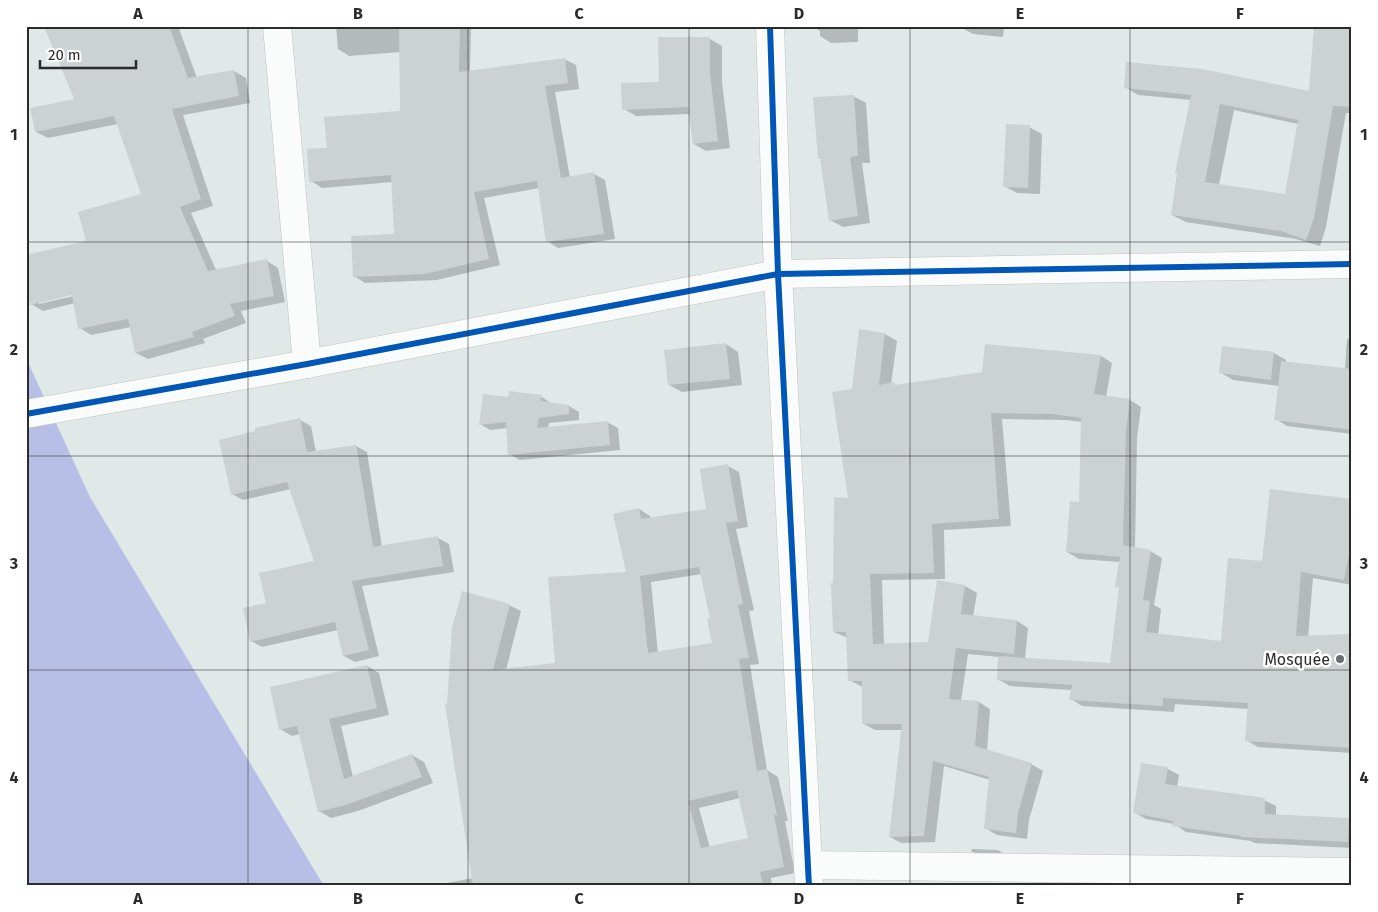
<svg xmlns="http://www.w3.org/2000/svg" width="1378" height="912" font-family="'Fira Sans',sans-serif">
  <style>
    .green { fill: #b8bfe6 }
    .shadow { fill: #0003; fill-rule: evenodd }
    .building { fill: #cbd2d1; fill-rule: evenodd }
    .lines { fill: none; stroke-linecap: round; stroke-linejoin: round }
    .minor-casing { stroke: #c1c3c2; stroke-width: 29 }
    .minor { stroke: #fafcfc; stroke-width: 28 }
    .cycleway-casing { stroke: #fff; stroke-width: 9 }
    .cycleway { stroke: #0057b8; stroke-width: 6 }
    .grid { fill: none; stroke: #2b2b2b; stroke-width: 1; stroke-opacity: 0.55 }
    .poi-dot { fill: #6a6e6d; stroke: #fff; stroke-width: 2 }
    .labels { text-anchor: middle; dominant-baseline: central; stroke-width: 5; stroke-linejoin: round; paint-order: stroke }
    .poi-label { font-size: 16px; fill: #2b2b2b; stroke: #fff; text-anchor: end }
    .neatline { fill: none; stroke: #2b2b2b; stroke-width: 2 }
    .grid-label { font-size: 16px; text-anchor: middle; font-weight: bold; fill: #2b2b2b }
  </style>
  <rect width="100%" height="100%" fill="#e0e9e8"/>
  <path class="green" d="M 26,358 L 90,497 L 324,886 L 26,886 Z"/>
  <g class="shadow">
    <path d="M 44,26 L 178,26 L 197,78 L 234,71 L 246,78 L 250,103 L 183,115 L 213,206 L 191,213 L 216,270 L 267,261 L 278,268 L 285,302 L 241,311 L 246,323 L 203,339 L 205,343 L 148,359 L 136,353 L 131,327 L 91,335 L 80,328 L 75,303 L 43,311 L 31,304 L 88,241 L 142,195 L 118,124 L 48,138 L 36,132 L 76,100 ZM 77,292 L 78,295 L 39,304 L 39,301 Z"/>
    <path d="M 336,26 L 471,26 L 470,71 L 564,59 L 576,65 L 579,89 L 555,92 L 570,178 L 594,174 L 605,180 L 615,239 L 558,248 L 547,241 L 539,188 L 484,198 L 500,265 L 437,280 L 365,283 L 354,276 L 395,235 L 393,182 L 322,188 L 311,181 L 329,149 L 402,112 L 401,52 L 349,56 L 338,49 Z"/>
    <path d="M 812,26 L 858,26 L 858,42 L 831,43 L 820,36 L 820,31 Z"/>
    <path d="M 1004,26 L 1003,37 L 973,34 L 960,27 Z"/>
    <path d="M 1352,26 L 1352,113 L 1346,113 L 1326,227 L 1320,246 L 1296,239 L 1186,222 L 1172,215 L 1191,100 L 1138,95 L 1125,87 L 1310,93 ZM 1234,110 L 1298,124 L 1286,196 L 1219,185 Z"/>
    <path d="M 710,39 L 722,46 L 722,82 L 730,148 L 706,151 L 694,144 L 690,114 L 636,116 L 624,109 L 660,83 Z"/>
    <path d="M 853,96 L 866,103 L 870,163 L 862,163 L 870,223 L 843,227 L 830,220 L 821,159 L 819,158 Z"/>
    <path d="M 1029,127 L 1042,134 L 1040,194 L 1017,193 L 1004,186 Z"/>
    <path d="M 860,331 L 885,334 L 897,341 L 891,384 L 898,386 L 1101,356 L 1112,363 L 1106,397 L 1130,400 L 1141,407 L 1137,438 L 1135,548 L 1150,551 L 1162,558 L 1154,605 L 1161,609 L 1158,635 L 1222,642 L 1263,562 L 1352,500 L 1352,585 L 1313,578 L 1308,637 L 1352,635 L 1352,753 L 1258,747 L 1246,740 L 1248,709 L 1175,704 L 1174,712 L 1082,706 L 1071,699 L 1072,690 L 1010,686 L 998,679 L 999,657 L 968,654 L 961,701 L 979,702 L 990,709 L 987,751 L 1031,764 L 1043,771 L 1029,820 L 1027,839 L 997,835 L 985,828 L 990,780 L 944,766 L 935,842 L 901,843 L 890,837 L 902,730 L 875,730 L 864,724 L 863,687 L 849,680 L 848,638 L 834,632 L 849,499 L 853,390 ZM 1002,419 L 1065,420 L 1082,422 L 1080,503 L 1067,552 L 1079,559 L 1120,562 L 1116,586 L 1120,588 L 1112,664 L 1025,659 L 1028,628 L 1017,621 L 973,617 L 977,593 L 965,586 L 938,582 L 929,643 L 884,645 L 882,580 L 945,579 L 944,530 L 1011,526 Z"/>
    <path d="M 1347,339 L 1352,339 L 1352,434 L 1287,426 L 1276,419 L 1280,386 L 1233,380 L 1220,372 L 1223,347 L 1274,353 L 1286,360 L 1286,363 L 1345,369 Z"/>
    <path d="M 726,344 L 738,352 L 742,385 L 682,392 L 669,385 Z"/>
    <path d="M 510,392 L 542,397 L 552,404 L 569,406 L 579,412 L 579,420 L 549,423 L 548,428 L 607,422 L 618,428 L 620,450 L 520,460 L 509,454 L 508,428 L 490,430 L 480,424 L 509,398 Z"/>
    <path d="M 300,420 L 311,426 L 316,452 L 356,446 L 367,452 L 382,547 L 438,538 L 449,544 L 454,572 L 362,586 L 379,656 L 355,662 L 344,656 L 338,630 L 262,647 L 251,641 L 267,604 L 316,562 L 291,489 L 243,500 L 232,494 Z"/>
    <path d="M 728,466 L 739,472 L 748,527 L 736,529 L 754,610 L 749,611 L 759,664 L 750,665 L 767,770 L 778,777 L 788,821 L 785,821 L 795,873 L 771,878 L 772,886 L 431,886 L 473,878 L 449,705 L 509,605 L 521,611 L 506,670 L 556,664 L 627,573 L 639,509 L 650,516 L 651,519 L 708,510 ZM 702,574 L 712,620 L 713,644 L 658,653 L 651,582 ZM 740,798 L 749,839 L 710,848 L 699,808 Z"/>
    <path d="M 367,666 L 379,673 L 389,715 L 341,726 L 353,777 L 412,755 L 424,762 L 433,783 L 358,811 L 331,818 L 319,811 L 300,734 L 292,736 L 280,729 Z"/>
    <path d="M 1168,769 L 1179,775 L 1177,787 L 1264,800 L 1276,806 L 1276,816 L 1348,819 L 1352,821 L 1352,848 L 1254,843 L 1251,841 L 1186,832 L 1174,824 L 1146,819 L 1134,812 Z"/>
    <path d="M 972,849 L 998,850 L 1004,854 L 977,854 L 971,851 Z"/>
    <path d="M 970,884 L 996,884 L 998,886 L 953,886 L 970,885 Z"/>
  </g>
  <g class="building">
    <path d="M 44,26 L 169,26 L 188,78 L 234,70 L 239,96 L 172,109 L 201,199 L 180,207 L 208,271 L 267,259 L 274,296 L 230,304 L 235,316 L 192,332 L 194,337 L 135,353 L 128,319 L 78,329 L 72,295 L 30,305 L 26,289 L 26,255 L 86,241 L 78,212 L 141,194 L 114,116 L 35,132 L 30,108 L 74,99 Z"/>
    <path d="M 399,26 L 460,26 L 459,72 L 565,58 L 568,83 L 545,86 L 561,178 L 594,172 L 604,234 L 546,242 L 537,181 L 474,192 L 489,259 L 425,274 L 353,277 L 351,236 L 394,234 L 391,175 L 309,182 L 307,149 L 327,148 L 324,117 L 400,111 Z"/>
    <path d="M 1314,26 L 1352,26 L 1352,107 L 1333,106 L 1314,218 L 1306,240 L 1281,231 L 1171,215 L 1177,173 L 1175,173 L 1191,95 L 1124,88 L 1126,62 L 1202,69 L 1309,91 ZM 1220,104 L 1298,120 L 1285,194 L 1205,182 Z"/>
    <path d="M 658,37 L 710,37 L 710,74 L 718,141 L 693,144 L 688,107 L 622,110 L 621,83 L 659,82 Z"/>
    <path d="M 854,95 L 858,156 L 850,157 L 858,216 L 829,221 L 820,158 L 818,159 L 813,97 Z"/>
    <path d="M 1006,124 L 1030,125 L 1028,188 L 1003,187 Z"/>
    <path d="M 859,329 L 885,333 L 879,385 L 894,382 L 895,385 L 982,372 L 985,344 L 1101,355 L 1094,394 L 1130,399 L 1126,431 L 1123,545 L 1151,550 L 1143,600 L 1150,601 L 1146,632 L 1221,641 L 1228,558 L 1262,561 L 1270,489 L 1352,499 L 1352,538 L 1344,580 L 1301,572 L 1296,636 L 1352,634 L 1352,748 L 1245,741 L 1248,703 L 1163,698 L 1163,706 L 1069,700 L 1072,685 L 997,680 L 998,656 L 1110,663 L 1119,587 L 1115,587 L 1120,557 L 1066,552 L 1070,501 L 1079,502 L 1081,418 L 1053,414 L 991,413 L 999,519 L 932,524 L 934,573 L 870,574 L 873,644 L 928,642 L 937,580 L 965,585 L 961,614 L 1017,620 L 1014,654 L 956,648 L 949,699 L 979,701 L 975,746 L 1032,763 L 1018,813 L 1016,833 L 984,829 L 989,777 L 933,761 L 924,836 L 889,837 L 902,724 L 862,724 L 862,681 L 848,681 L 846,632 L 833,632 L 831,583 L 833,583 L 834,497 L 848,498 L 832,392 L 852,389 Z"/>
    <path d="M 726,343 L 730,379 L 668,385 L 664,350 Z"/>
    <path d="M 1222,346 L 1274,352 L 1271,380 L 1219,373 Z"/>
    <path d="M 1281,361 L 1352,369 L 1352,430 L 1274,420 Z"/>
    <path d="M 509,391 L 542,395 L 541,401 L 569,405 L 569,414 L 539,418 L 537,428 L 608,421 L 610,445 L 508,455 L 506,422 L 479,425 L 483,394 L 508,397 Z"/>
    <path d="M 300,418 L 307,452 L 356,445 L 373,547 L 438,536 L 443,566 L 352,581 L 369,650 L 343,656 L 335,622 L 250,642 L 243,608 L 266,603 L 259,573 L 314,561 L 287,482 L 231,495 L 219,440 L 255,431 L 255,428 Z"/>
    <path d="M 728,464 L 738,521 L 726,523 L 743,604 L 738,605 L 749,658 L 739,659 L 757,771 L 767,769 L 777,815 L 774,815 L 784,867 L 760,872 L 763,886 L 473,886 L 445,704 L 447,704 L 452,628 L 462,591 L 510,604 L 493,670 L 555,663 L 548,577 L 626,572 L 613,514 L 639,508 L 641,519 L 706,509 L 700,469 ZM 699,567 L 710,619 L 707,619 L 712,643 L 648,653 L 640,576 ZM 737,790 L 748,838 L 701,848 L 688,801 Z"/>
    <path d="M 367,665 L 377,708 L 329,719 L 344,779 L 412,754 L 422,777 L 346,805 L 318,812 L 297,726 L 279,730 L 270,687 Z"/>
    <path d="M 1141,763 L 1168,767 L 1165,784 L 1265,798 L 1265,814 L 1349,818 L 1348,842 L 1241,837 L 1241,836 L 1172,826 L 1173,821 L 1133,813 Z"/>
  </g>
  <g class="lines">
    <defs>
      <g id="minor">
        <path d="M 277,26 L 307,364"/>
        <path d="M 770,26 L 778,274 L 809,886"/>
        <path d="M 26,414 L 307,364 L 778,274 L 1352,264"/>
        <path d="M 808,865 L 1352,872"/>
      </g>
    </defs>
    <use href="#minor" class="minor-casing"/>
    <use href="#minor" class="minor"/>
    <defs>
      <g id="cycleway">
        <path d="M 770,26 L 778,274 L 809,886"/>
        <path d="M 26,414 L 307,364 L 778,274 L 1352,264"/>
      </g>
    </defs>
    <use href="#cycleway" class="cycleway-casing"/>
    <use href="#cycleway" class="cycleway"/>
  </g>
  <path class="grid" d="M 248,26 L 248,886M 468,26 L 468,886M 689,26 L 689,886M 910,26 L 910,886M 1130,26 L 1130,886M 26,242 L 1352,242M 26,456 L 1352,456M 26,670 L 1352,670"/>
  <circle class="poi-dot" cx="1340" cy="659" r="5"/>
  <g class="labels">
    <g class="poi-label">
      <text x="1330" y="659">Mosquée</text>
    </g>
  </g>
  <rect width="1378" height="912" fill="none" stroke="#ffffff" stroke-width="55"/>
  <path d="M40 60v8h96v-8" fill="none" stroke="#2b2b2b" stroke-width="2.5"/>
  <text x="48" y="60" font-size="15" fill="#2b2b2b" stroke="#ffffff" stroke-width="4" paint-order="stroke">20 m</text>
  <rect x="28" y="28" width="1322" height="856" class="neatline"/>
  <g class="grid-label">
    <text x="138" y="19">A</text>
    <text x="358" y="19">B</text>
    <text x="579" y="19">C</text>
    <text x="799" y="19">D</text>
    <text x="1020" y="19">E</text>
    <text x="1240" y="19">F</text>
    <text x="14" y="140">1</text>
    <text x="1364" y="140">1</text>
    <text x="14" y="355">2</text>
    <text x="1364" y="355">2</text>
    <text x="14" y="569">3</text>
    <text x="1364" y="569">3</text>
    <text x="14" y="783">4</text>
    <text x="1364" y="783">4</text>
    <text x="138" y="904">A</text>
    <text x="358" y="904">B</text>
    <text x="579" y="904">C</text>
    <text x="799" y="904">D</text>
    <text x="1020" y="904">E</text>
    <text x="1240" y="904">F</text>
  </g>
</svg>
